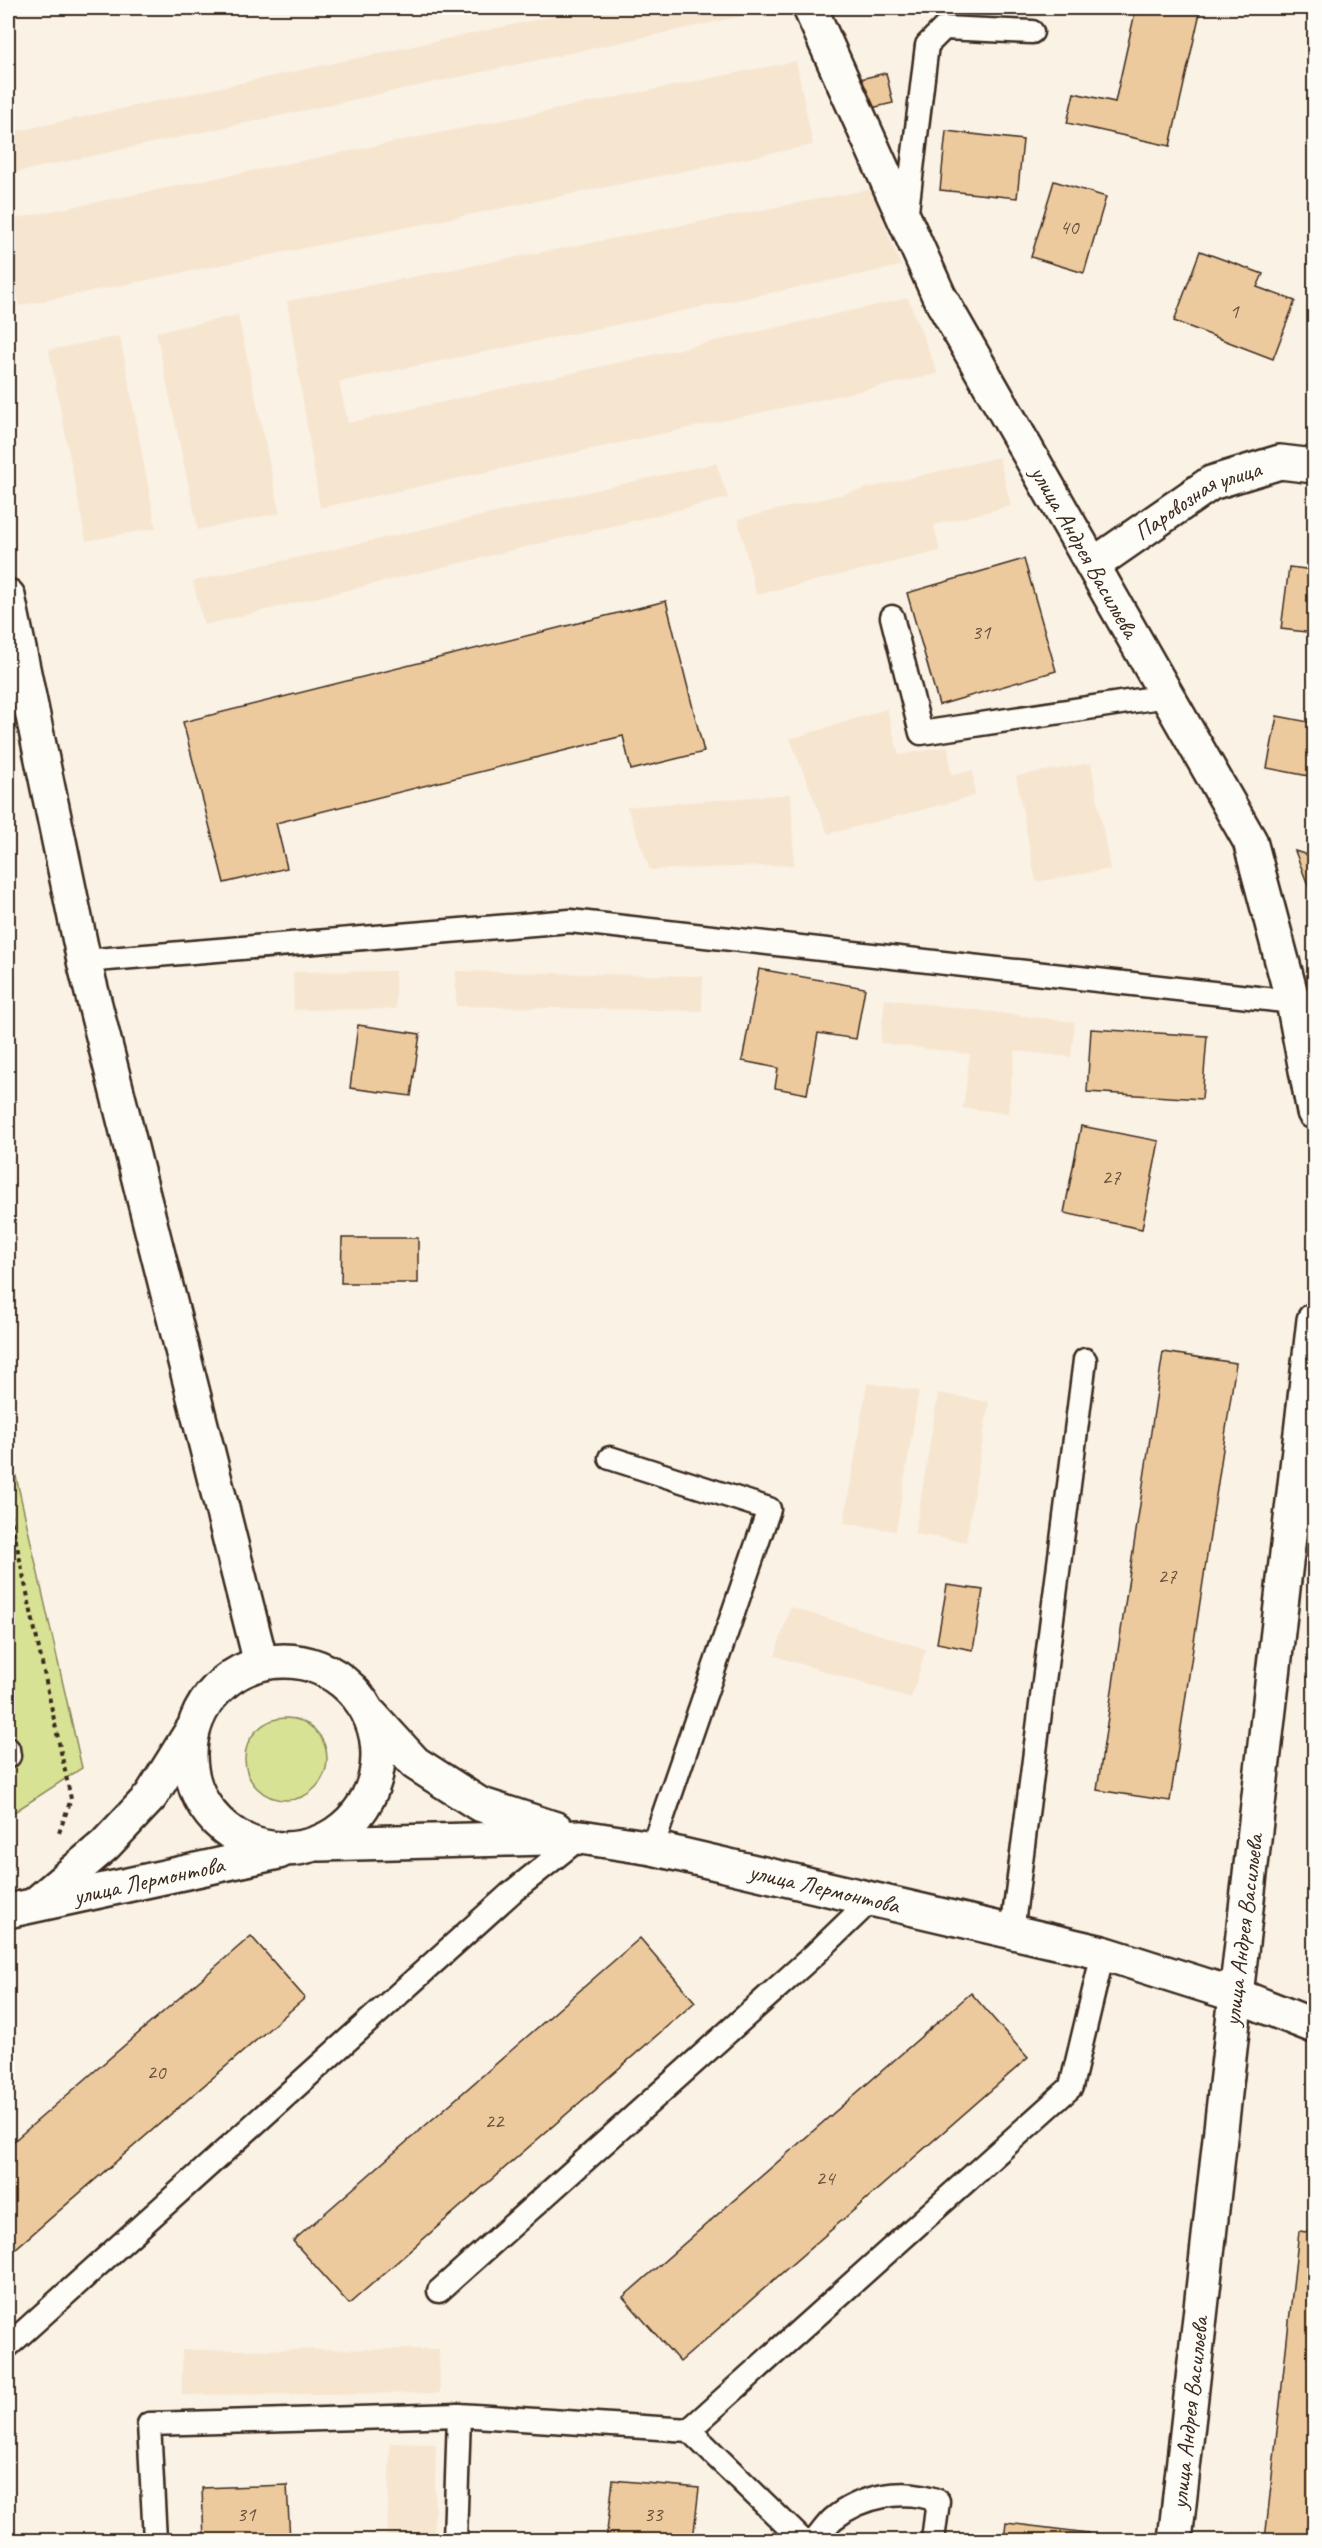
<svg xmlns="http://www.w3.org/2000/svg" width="1322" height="2548" font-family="Caveat,sans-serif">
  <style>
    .built { fill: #f6e6d0 }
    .green { fill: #d7e295; stroke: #89865a; stroke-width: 1.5 }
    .building { fill: #edca9e; stroke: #3b2a1e; stroke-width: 1.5 }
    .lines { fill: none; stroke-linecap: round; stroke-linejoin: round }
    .service-casing { stroke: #3b2a1e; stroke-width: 27 }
    .pedestrian-casing { stroke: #3b2a1e; stroke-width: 38 }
    .minor-casing { stroke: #3b2a1e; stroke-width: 38 }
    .tertiary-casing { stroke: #3b2a1e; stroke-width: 38 }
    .secondary-casing { stroke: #3b2a1e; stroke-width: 38 }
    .path { stroke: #3b2a1e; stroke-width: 4; stroke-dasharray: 4.5 4.5; stroke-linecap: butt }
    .service { stroke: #fdfcf7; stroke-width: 22 }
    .pedestrian { stroke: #fdfcf7; stroke-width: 33 }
    .minor { stroke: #fdfcf7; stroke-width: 33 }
    .tertiary { stroke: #fdfcf7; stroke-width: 33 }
    .secondary { stroke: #fdfcf7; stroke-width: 33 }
    .labels { text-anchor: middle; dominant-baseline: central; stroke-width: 4.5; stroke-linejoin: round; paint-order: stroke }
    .number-label { font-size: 21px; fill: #68523e }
    .street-label { font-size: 24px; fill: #3b2a1e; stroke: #fdfcf7 }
  </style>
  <rect width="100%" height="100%" fill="#faf2e5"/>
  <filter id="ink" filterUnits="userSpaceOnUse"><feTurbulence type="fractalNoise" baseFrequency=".0167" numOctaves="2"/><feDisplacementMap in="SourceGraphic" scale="12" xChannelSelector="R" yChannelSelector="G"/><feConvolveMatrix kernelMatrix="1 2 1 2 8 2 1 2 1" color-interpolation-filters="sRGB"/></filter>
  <g filter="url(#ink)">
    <g class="built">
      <path d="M 591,8 L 771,8 L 771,10 L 8,174 L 8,133 Z"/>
      <path d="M 796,61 L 813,145 L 19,306 L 8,251 L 8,220 Z"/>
      <path d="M 871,189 L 901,266 L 339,382 L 348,423 L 908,298 L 938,374 L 320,508 L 287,301 Z"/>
      <path d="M 238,315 L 280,513 L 198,530 L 156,332 Z"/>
      <path d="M 120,336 L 156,528 L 86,541 L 49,350 Z"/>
      <path d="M 999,457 L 1011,506 L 934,525 L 940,551 L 756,595 L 738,519 Z"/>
      <path d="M 716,463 L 728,498 L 204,625 L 193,581 Z"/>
      <path d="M 887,709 L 899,755 L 948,746 L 951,774 L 973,771 L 975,796 L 828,834 L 790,739 Z"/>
      <path d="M 1091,763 L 1110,869 L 1036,882 L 1016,776 Z"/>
      <path d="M 791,794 L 794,865 L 650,870 L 627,807 Z"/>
      <path d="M 395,971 L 396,1009 L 294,1010 L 293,972 Z"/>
      <path d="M 456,971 L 703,976 L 702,1011 L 456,1006 Z"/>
      <path d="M 885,999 L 1075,1022 L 1071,1057 L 1015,1051 L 1008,1113 L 963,1108 L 970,1054 L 880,1043 Z"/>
      <path d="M 867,1383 L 919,1391 L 896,1531 L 844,1523 Z"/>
      <path d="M 938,1393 L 989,1402 L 966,1542 L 915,1534 Z"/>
      <path d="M 790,1607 L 926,1649 L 911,1698 L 775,1656 Z"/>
      <path d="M 439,2349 L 440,2393 L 182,2395 L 182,2350 Z"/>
      <path d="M 390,2443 L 436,2444 L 434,2540 L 387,2540 Z"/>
    </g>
    <g class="green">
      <path d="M 8,1441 L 82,1768 L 8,1816 Z"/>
      <circle cx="286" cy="1759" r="41"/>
    </g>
    <g class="building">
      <path d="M 1136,8 L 1201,8 L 1170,146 L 1067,123 L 1074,93 L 1115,102 Z"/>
      <path d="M 886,73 L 893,103 L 867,109 L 860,79 Z"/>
      <path d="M 946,131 L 1023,140 L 1017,198 L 940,190 Z"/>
      <path d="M 1054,181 L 1106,197 L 1084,273 L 1031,257 Z"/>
      <path d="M 1200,251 L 1263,274 L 1257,287 L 1295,301 L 1273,359 L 1174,321 Z"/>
      <path d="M 1024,559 L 1056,671 L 939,705 L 907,593 Z"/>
      <path d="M 1289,567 L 1314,570 L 1314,633 L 1281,629 Z"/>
      <path d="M 666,601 L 704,752 L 631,770 L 623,736 L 276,823 L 287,868 L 224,883 L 183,722 Z"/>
      <path d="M 1277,716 L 1314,723 L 1314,777 L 1267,768 Z"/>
      <path d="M 1295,851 L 1314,857 L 1314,901 Z"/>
      <path d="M 759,969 L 865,988 L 856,1039 L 818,1033 L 807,1094 L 775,1088 L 778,1068 L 742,1061 Z"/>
      <path d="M 358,1025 L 420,1034 L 411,1096 L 350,1088 Z"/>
      <path d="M 1091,1029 L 1207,1036 L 1202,1099 L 1087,1092 Z"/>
      <path d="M 1081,1126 L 1159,1141 L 1142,1229 L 1064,1213 Z"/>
      <path d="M 342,1238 L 418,1238 L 418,1283 L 341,1283 Z"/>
      <path d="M 1163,1352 L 1236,1363 L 1170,1801 L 1097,1790 Z"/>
      <path d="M 947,1585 L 983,1590 L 973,1650 L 937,1643 Z"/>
      <path d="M 251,1936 L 305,1998 L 8,2255 L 8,2146 Z"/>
      <path d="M 640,1938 L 695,2002 L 349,2304 L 293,2241 Z"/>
      <path d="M 971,1993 L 1028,2058 L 680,2362 L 623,2297 Z"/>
      <path d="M 1299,2231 L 1314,2233 L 1314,2540 L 1265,2540 Z"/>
      <path d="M 613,2480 L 699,2488 L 693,2540 L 606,2540 Z"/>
      <path d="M 287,2485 L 290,2540 L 204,2540 L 202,2488 Z"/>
      <path d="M 8,2486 L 9,2486 L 12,2540 L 8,2540 Z"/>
      <path d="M 1006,2523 L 1088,2533 L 1087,2540 L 1004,2540 Z"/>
    </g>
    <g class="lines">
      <defs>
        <g id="service">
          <path d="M 906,219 L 927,45 L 944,28 L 1032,32"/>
          <path d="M 892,617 L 921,733 L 1167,696"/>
          <path d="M 84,961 L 570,921 L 1293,1002"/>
          <path d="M 610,1458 L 769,1509 L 652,1848"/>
          <path d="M 8,1749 L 9,1756"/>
          <path d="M 1012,1932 L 1085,1360"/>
          <path d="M 439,2291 L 815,1954 L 872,1899"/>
          <path d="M 8,2346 L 512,1892 L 581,1837"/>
          <path d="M 689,2430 L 802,2540"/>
          <path d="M 155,2540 L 149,2424 L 459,2415"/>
          <path d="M 455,2540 L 459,2415 L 689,2430 L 1071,2087 L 1103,1953"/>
          <path d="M 815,2540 C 821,2534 826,2525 833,2519 C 861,2496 904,2487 938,2501 L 933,2540"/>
        </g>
        <g id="pedestrian">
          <path id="s1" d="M 1175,2540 L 1236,1995"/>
        </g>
        <g id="minor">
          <path id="s2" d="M 810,8 L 939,296 L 1250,841 L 1293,1002 L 1314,1112"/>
          <path id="s3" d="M 1093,565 L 1211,483 L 1280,462 L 1314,466"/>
          <path d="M 1236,1995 L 1314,1320"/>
        </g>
        <g id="tertiary">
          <path d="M 371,1715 L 415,1763 L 479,1804 L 556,1829"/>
          <path id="s4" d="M 320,1844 L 581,1837 L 652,1848 L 1103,1953 L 1236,1995 L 1314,2026"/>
        </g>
        <g id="secondary">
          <path d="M 8,596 L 84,961 L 261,1663"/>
          <circle cx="284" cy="1755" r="94"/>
          <path d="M 38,1902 L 105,1845 L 151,1796 L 191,1732"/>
          <path id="s5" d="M 8,1911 L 279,1852"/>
        </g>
      </defs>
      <use href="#service" class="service-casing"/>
      <use href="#pedestrian" class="pedestrian-casing"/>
      <use href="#minor" class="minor-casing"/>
      <use href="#tertiary" class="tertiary-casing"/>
      <use href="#secondary" class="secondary-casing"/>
      <path class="path" d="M 8,1504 L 71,1799 L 59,1833"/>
      <use href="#service" class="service"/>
      <use href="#pedestrian" class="pedestrian"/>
      <use href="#minor" class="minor"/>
      <use href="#tertiary" class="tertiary"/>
      <use href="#secondary" class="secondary"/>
    </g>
  </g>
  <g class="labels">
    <g class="number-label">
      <text x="1069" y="227">40</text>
      <text x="1234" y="311">1</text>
      <text x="981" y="632">31</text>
      <text x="1111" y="1177">27</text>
      <text x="1167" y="1576">27</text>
      <text x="156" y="2072">20</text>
      <text x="494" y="2121">22</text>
      <text x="825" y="2178">24</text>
      <text x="246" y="2514">31</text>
      <text x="653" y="2514">33</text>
    </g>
    <g class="street-label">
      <text stroke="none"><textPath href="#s3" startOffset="124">Паровозная улица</textPath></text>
      <text stroke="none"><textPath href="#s2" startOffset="610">улица Андрея Васильева</textPath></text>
      <text stroke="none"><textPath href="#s5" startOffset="144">улица Лермонтова</textPath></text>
      <text stroke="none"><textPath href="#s4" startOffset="510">улица Лермонтова</textPath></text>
      <text transform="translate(1243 1930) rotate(-83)">улица Андрея Васильева</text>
      <text stroke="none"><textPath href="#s1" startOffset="128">улица Андрея Васильева</textPath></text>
    </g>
  </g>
  <rect width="1322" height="2548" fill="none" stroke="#fdfcf7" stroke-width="30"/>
  <rect x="15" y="15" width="1292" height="2518" fill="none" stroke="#3b2a1e" stroke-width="2" filter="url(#ink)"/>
</svg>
